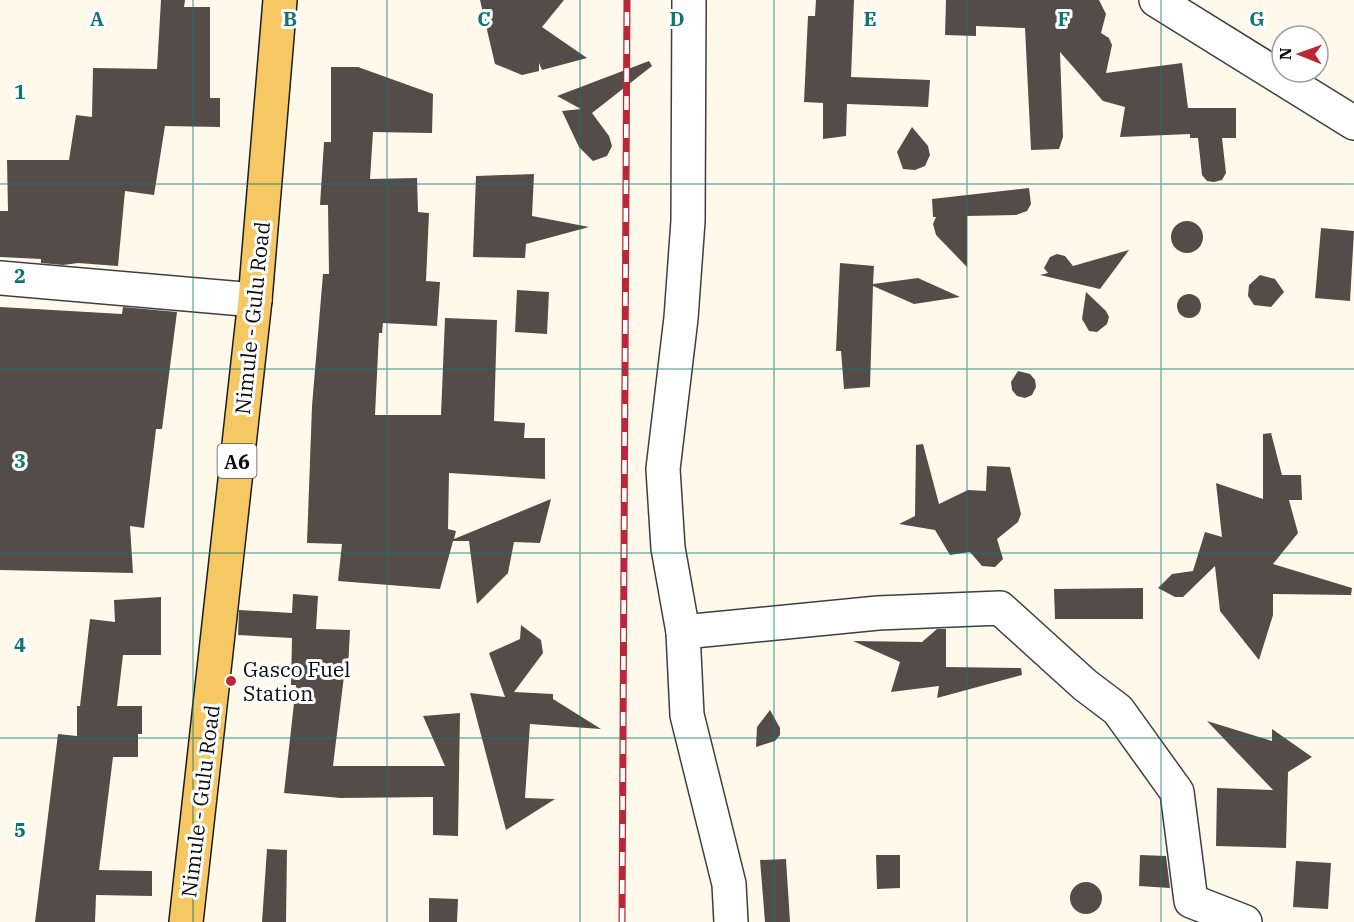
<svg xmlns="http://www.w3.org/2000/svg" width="1354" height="922" font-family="'IBM Plex Serif',serif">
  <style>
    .building { fill: #544c49 }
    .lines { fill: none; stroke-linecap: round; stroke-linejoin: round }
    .minor-casing { stroke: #3f3f3f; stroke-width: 36 }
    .tertiary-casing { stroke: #3f3f3f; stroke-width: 36 }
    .primary-casing { stroke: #1d1d1d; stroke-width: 36 }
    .minor { stroke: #fff; stroke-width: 33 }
    .tertiary { stroke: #fff; stroke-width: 33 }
    .primary { stroke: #f6c864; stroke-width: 33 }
    .rail-casing { stroke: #b92738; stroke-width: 7 }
    .rail { stroke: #fff; stroke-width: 4.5; stroke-dasharray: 14; stroke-linecap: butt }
    .grid { fill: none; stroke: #0f766e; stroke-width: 1.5; stroke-opacity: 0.55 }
    .poi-dot { fill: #b92738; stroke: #fff; stroke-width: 2 }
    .labels { text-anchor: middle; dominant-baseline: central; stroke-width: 6; stroke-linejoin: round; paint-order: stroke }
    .shield { fill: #fff; stroke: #555; stroke-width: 1.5 }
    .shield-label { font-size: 20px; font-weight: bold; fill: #0c0c0c }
    .street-label { font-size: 21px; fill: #0c0c0c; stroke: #fff }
    .poi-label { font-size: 21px; fill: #0c0c0c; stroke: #fff; text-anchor: start }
    .grid-label { font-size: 20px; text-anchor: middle; font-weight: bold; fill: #0f766e; stroke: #fff; stroke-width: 6; stroke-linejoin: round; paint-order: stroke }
  </style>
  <rect width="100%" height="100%" fill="#fff9eb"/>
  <g class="building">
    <path d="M 161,0 L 185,0 L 184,7 L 210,7 L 210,98 L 220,98 L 220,127 L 165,126 L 154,195 L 125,191 L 118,266 L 78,263 L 63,265 L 41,263 L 41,259 L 0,257 L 0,211 L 8,211 L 7,160 L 69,160 L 76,115 L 92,117 L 93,68 L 157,69 Z"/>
    <path d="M 480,0 L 564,0 L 542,27 L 587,58 L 542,70 L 539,63 L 539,71 L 522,75 L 495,64 Z"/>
    <path d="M 816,0 L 854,0 L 851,77 L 930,80 L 928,107 L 847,104 L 846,136 L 823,139 L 823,103 L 804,102 L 808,16 L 815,16 Z"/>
    <path d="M 946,0 L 1099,0 L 1106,14 L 1101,33 L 1109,38 L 1112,45 L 1106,73 L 1182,63 L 1188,108 L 1236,108 L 1236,138 L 1222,138 L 1226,173 L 1222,180 L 1214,182 L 1207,181 L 1202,175 L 1198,138 L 1190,138 L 1190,134 L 1120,137 L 1125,107 L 1103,101 L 1060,52 L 1063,137 L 1059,149 L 1031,150 L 1025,28 L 976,26 L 976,36 L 945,35 Z"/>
    <path d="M 649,61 L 652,66 L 592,113 L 609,136 L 612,146 L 607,156 L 593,161 L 579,147 L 562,111 L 581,109 L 557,96 Z"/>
    <path d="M 331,67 L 358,67 L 433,94 L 432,133 L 373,132 L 370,179 L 417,178 L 418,212 L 429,213 L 426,281 L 440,282 L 437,326 L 383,323 L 382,333 L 379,333 L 375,415 L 441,415 L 445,318 L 497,320 L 494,421 L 525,423 L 524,438 L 545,438 L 545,479 L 449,473 L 448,529 L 456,531 L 454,539 L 551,499 L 540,543 L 514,542 L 508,573 L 477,604 L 469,541 L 453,541 L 440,589 L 338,581 L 342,544 L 307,543 L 312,406 L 323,274 L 329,274 L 328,205 L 320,205 L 324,142 L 331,142 Z"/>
    <path d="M 912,127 L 928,146 L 930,155 L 925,166 L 915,170 L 903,169 L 897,152 Z"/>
    <path d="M 534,174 L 532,216 L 589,227 L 526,244 L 525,258 L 473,257 L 476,176 Z"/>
    <path d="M 1029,188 L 1031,204 L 1027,211 L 1016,215 L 967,216 L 967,267 L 936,235 L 933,224 L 936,217 L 933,217 L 932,199 Z"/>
    <circle cx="1187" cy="237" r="16"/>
    <path d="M 1321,228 L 1354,231 L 1350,301 L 1315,298 Z"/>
    <path d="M 1129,250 L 1100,289 L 1040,275 L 1048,273 L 1044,268 L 1050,257 L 1057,254 L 1065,256 L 1073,266 Z"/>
    <path d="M 840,263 L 874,266 L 873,284 L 918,278 L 960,297 L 914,304 L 873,286 L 870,387 L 844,389 L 841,351 L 836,351 Z"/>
    <path d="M 1260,275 L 1275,279 L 1284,292 L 1271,307 L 1254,305 L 1248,296 L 1249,285 Z"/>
    <path d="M 517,290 L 549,292 L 547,334 L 515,332 Z"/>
    <path d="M 1086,292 L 1106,311 L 1109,317 L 1107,324 L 1097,332 L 1089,331 L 1082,319 Z"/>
    <circle cx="1189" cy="306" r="12"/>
    <path d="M 0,307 L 122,314 L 123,307 L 177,312 L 162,429 L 156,429 L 144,528 L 130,526 L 133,573 L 0,570 Z"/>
    <path d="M 1018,371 L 1030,374 L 1035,380 L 1036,387 L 1032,395 L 1025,398 L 1017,396 L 1012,390 L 1011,382 Z"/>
    <path d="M 1271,433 L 1282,475 L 1301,475 L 1302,500 L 1289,500 L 1298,533 L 1273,564 L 1352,588 L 1351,595 L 1273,594 L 1273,615 L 1259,660 L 1220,611 L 1215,566 L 1183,597 L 1175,597 L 1158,588 L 1172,574 L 1193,571 L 1205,532 L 1222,537 L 1216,483 L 1263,499 L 1263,434 Z"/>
    <path d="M 923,444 L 939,504 L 968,490 L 986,491 L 987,466 L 1010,467 L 1021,514 L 1018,522 L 997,539 L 1003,559 L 995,567 L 982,566 L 970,552 L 950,555 L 935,530 L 899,524 L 915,516 L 916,445 Z"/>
    <path d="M 1143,588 L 1143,619 L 1055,619 L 1054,589 Z"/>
    <path d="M 293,594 L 318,596 L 316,629 L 350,630 L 348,669 L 345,668 L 333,766 L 445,766 L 423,716 L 460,713 L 458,836 L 433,835 L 433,797 L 341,798 L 284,793 L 296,685 L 291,685 L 292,638 L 238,635 L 239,610 L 292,613 Z"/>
    <path d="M 161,597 L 161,655 L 123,655 L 117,706 L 142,706 L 142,734 L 138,734 L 138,757 L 113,757 L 99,870 L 152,871 L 152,896 L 96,895 L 95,922 L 35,922 L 58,734 L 77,736 L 77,706 L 80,706 L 90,619 L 115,622 L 114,600 Z"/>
    <path d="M 521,625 L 541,640 L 543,653 L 514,692 L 553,694 L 553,699 L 601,729 L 530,724 L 525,798 L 555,799 L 506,830 L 470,693 L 505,697 L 489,653 L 520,639 Z"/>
    <path d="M 937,629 L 946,629 L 946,667 L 1021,668 L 1022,675 L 937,698 L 939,686 L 891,692 L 900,662 L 853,641 L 922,642 Z"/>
    <path d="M 770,710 L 780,728 L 780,735 L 775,741 L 756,747 L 757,727 Z"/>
    <path d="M 1207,721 L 1272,741 L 1272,729 L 1312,757 L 1288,772 L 1286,848 L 1216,846 L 1217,788 L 1273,790 Z"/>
    <path d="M 267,849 L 287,850 L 286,922 L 262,922 Z"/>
    <path d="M 876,855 L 900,855 L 900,888 L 877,889 Z"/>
    <path d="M 1140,855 L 1166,856 L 1170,888 L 1139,886 Z"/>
    <path d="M 786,859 L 790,922 L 765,922 L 760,860 Z"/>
    <path d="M 1296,861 L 1331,863 L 1328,909 L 1293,907 Z"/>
    <circle cx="1086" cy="898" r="16"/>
    <path d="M 429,898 L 458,899 L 457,922 L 429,922 Z"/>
  </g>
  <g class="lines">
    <defs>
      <g id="minor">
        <path d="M 689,0 L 688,221 L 681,318 L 663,469 L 668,548 L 683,632 L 687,715 L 729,884 L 731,922"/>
        <path d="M 1156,0 L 1354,123"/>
        <path d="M 683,632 L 878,613 L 1000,608 L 1085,685 L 1118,710 L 1177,792 L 1191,901 L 1245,922"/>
      </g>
      <path id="tertiary" d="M 0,278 L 255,300"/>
      <path id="primary" d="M 186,922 L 255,300 L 280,0"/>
    </defs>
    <use href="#minor" class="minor-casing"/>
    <use href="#tertiary" class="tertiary-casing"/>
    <use href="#primary" class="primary-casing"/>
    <use href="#minor" class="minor"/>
    <use href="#tertiary" class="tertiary"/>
    <use href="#primary" class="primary"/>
    <defs>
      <path id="rail" d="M 622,922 L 627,0"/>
    </defs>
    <use href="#rail" class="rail-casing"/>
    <use href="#rail" class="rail"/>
  </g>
  <path class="grid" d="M 193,0 L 193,922M 387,0 L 387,922M 580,0 L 580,922M 774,0 L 774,922M 967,0 L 967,922M 1161,0 L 1161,922M 0,184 L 1354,184M 0,369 L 1354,369M 0,553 L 1354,553M 0,738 L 1354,738"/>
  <circle class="poi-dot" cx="231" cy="681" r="6"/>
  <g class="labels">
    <rect class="shield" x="217.5" y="444" width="39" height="34" rx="4.5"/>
    <g class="shield-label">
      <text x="237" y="461">A6</text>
    </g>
    <g class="street-label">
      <text transform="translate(252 318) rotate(-84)">Nimule - Gulu Road</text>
      <text transform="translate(200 801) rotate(-83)">Nimule - Gulu Road</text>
    </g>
    <g class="poi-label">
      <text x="243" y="669">Gasco Fuel<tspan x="243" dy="24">Station</tspan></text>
    </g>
  </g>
  <g class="grid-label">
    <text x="97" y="26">A</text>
    <text x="290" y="26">B</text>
    <text x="484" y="26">C</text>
    <text x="677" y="26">D</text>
    <text x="870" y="26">E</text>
    <text x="1064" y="26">F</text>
    <text x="1257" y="26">G</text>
    <text x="20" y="99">1</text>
    <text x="20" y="283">2</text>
    <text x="20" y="468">3</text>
    <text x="20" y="652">4</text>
    <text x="20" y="837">5</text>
  </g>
  <g transform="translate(1300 54) rotate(271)"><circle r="28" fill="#ffffff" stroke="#9e9e9e" stroke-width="1.5"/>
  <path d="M0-4.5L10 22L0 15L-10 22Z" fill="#b92738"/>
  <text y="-9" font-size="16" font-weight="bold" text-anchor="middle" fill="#0c0c0c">N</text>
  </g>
</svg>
